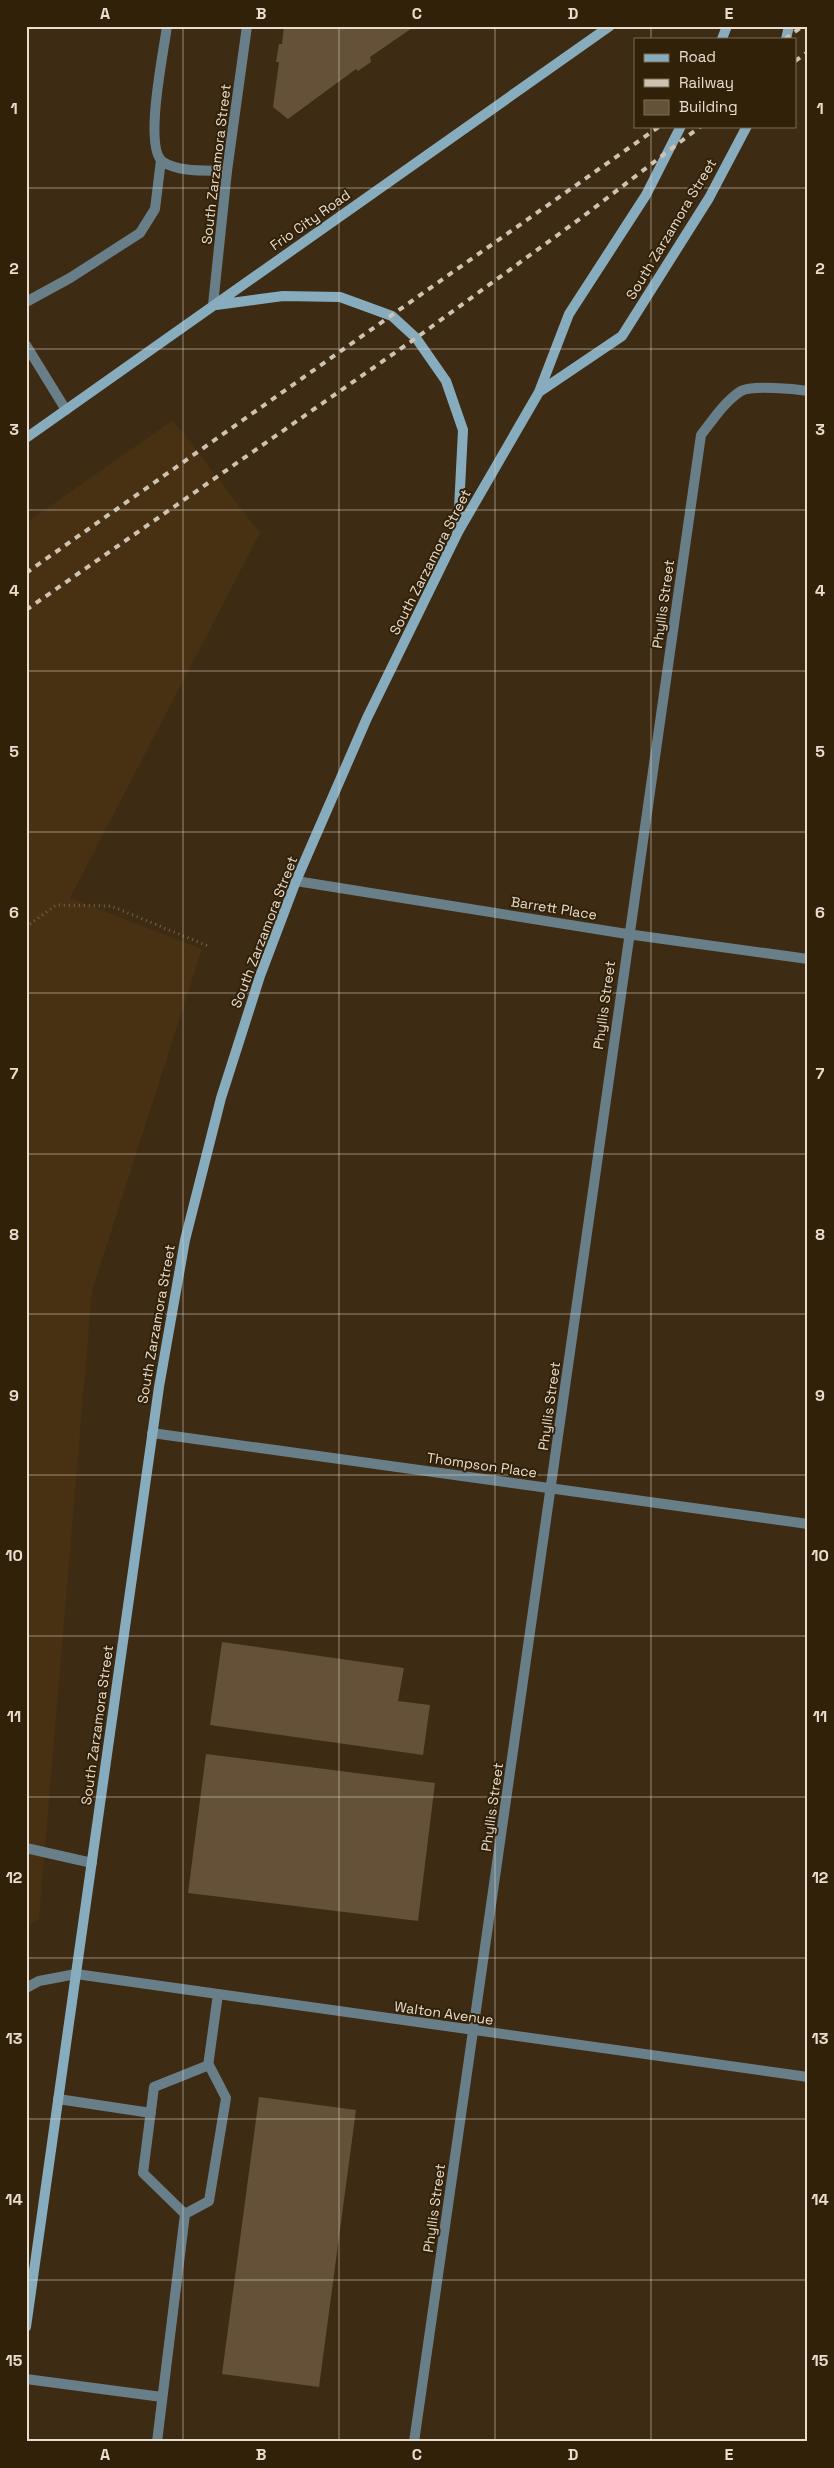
<svg xmlns="http://www.w3.org/2000/svg" width="834" height="2468" font-family="'Space Grotesk',sans-serif">
	<style>
		.built { fill: #473112 }
		.building { fill: #645138 }
		.lines { fill: none; stroke-linecap: round; stroke-linejoin: round }
		.path { stroke: #756550; stroke-width: 3; stroke-dasharray: 1 4; stroke-linecap: butt }
		.lane { stroke: #687f8a; stroke-width: 10 }
		.street { stroke: #687f8a; stroke-width: 10 }
		.secondary { stroke: #87acbe; stroke-width: 10 }
		.rail { stroke: #cec2b2; stroke-width: 4; stroke-dasharray: 6 6; stroke-linecap: butt }
		.grid { fill: none; stroke: #e8ddcf; stroke-width: 1; stroke-opacity: 0.55 }
		.labels { text-anchor: middle; stroke-width: 4; stroke-linejoin: round; paint-order: stroke }
		.street-label { font-size: 14px; fill: #e8ddcf; stroke: #322109 }
		.neatline { fill: none; stroke: #e8ddcf; stroke-width: 2 }
		.grid-label { font-size: 16px; text-anchor: middle; font-weight: bold; fill: #e8ddcf }
	</style>
	<rect width="100%" height="100%" fill="#3d2b13"/>
	<path class="built" d="M173,420L260,533L70,898L202,949L92,1291L39,1919L26,1928V523Z"/>
	<path class="building" d="M284,26H415L370,57L371,62L358,71L356,69L288,119L273,107L279,62H276L279,44H282Z
		M222,1642L404,1668L398,1701L430,1705L423,1755L210,1725Z
		M206,1754L435,1783L418,1921L188,1893Z
		M259,2097L356,2110L319,2387L222,2374Z"/>
	<g class="lines">
		<path class="path" d="M26,927L56,905L111,906L208,946"/>
		<path class="lane" d="M167,26C164,51 143,148 163,162C181,173 207,170 227,171
			M26,302L70,278L140,233L155,209L161,160
			M26,345L66,410
			M26,1848L92,1863
			M209,2065L226,2098L209,2201L185,2214L143,2173L154,2087Z
			M208,2066L218,1994
			M58,2099L151,2113
			M26,2379L162,2397
			M157,2442L185,2214"/>
		<path class="street" d="M213,305L227,171L247,26
			M296,881L627,934L808,959
			M152,1433L808,1524
			M26,1988L39,1981L76,1974L808,2077
			M414,2442C511,1773 602,1103 701,435C713,420 724,402 741,391C752,385 795,389 808,391"/>
		<path class="secondary" d="M722,39L727,26
			M786,39L789,26
			M216,305L283,296L340,297L392,316L416,338L446,381L463,430L458,528
			M539,392L622,336L709,198L747,126
			M26,438L610,26
			M26,2327L159,1387L185,1240L221,1098L260,976L296,881L367,718L458,532L539,392L569,314L646,195L681,126"/>
		<path class="rail" d="M785,39L803,26
			M795,61L808,52
			M26,573L660,126
			M26,610L416,338L581,218L701,126"/>
	</g>
	<path class="grid" d="M183,26V2442M339,26V2442M495,26V2442M651,26V39M651,126V2442M26,188H808M26,349H808M26,510H808M26,671H808M26,832H808M26,993H808M26,1154H808M26,1314H808M26,1475H808M26,1636H808M26,1797H808M26,1958H808M26,2119H808M26,2280H808"/>
	<g class="labels">
		<g class="street-label">
			<text transform="translate(216 164) rotate(-83)" y="5">South Zarzamora Street</text>
			<text transform="translate(310 220) rotate(-35)" y="5">Frio City Road</text>
			<text transform="translate(671 229) rotate(-59)" y="5">South Zarzamora Street</text>
			<text transform="translate(430 562) rotate(-63)" y="5">South Zarzamora Street</text>
			<text transform="translate(663 604) rotate(-82)" y="5">Phyllis Street</text>
			<text transform="translate(554 908) rotate(9)" y="5">Barrett Place</text>
			<text transform="translate(264 932) rotate(-69)" y="5">South Zarzamora Street</text>
			<text transform="translate(604 1005) rotate(-82)" y="5">Phyllis Street</text>
			<text transform="translate(156 1324) rotate(-80)" y="5">South Zarzamora Street</text>
			<text transform="translate(549 1406) rotate(-82)" y="5">Phyllis Street</text>
			<text transform="translate(482 1465) rotate(8)" y="5">Thompson Place</text>
			<text transform="translate(97 1725) rotate(-82)" y="5">South Zarzamora Street</text>
			<text transform="translate(492 1807) rotate(-82)" y="5">Phyllis Street</text>
			<text transform="translate(444 2013) rotate(8)" y="5">Walton Avenue</text>
			<text transform="translate(434 2208) rotate(-82)" y="5">Phyllis Street</text>
		</g>
	</g>
	<rect width="834" height="2468" fill="none" stroke="#322109" stroke-width="55"/>
	<rect x="634" y="38" width="162" height="90" fill="#322109" stroke="#7b6c58"/>
	<rect x="644" y="54" width="25" height="8" fill="#87acbe" stroke="#7b6c58"/>
	<text x="679" y="62" font-size="15" fill="#e8ddcf">Road</text>
	<rect x="644" y="79" width="25" height="8" fill="#cec2b2" stroke="#7b6c58"/>
	<text x="679" y="88" font-size="15" fill="#e8ddcf">Railway</text>
	<rect x="644" y="100" width="25" height="15" fill="#645138" stroke="#7b6c58"/>
	<text x="679" y="112" font-size="15" fill="#e8ddcf">Building</text>
	<rect x="28" y="28" width="778" height="2412" class="neatline"/>
	<g class="grid-label">
		<text x="105" y="19">A</text>
		<text x="261" y="19">B</text>
		<text x="417" y="19">C</text>
		<text x="573" y="19">D</text>
		<text x="729" y="19">E</text>
		<text x="14" y="114">1</text>
		<text x="820" y="114">1</text>
		<text x="14" y="274">2</text>
		<text x="820" y="274">2</text>
		<text x="14" y="435">3</text>
		<text x="820" y="435">3</text>
		<text x="14" y="596">4</text>
		<text x="820" y="596">4</text>
		<text x="14" y="757">5</text>
		<text x="820" y="757">5</text>
		<text x="14" y="918">6</text>
		<text x="820" y="918">6</text>
		<text x="14" y="1079">7</text>
		<text x="820" y="1079">7</text>
		<text x="14" y="1240">8</text>
		<text x="820" y="1240">8</text>
		<text x="14" y="1401">9</text>
		<text x="820" y="1401">9</text>
		<text x="14" y="1561">10</text>
		<text x="820" y="1561">10</text>
		<text x="14" y="1722">11</text>
		<text x="820" y="1722">11</text>
		<text x="14" y="1883">12</text>
		<text x="820" y="1883">12</text>
		<text x="14" y="2044">13</text>
		<text x="820" y="2044">13</text>
		<text x="14" y="2205">14</text>
		<text x="820" y="2205">14</text>
		<text x="14" y="2366">15</text>
		<text x="820" y="2366">15</text>
		<text x="105" y="2460">A</text>
		<text x="261" y="2460">B</text>
		<text x="417" y="2460">C</text>
		<text x="573" y="2460">D</text>
		<text x="729" y="2460">E</text>
	</g>
</svg>
